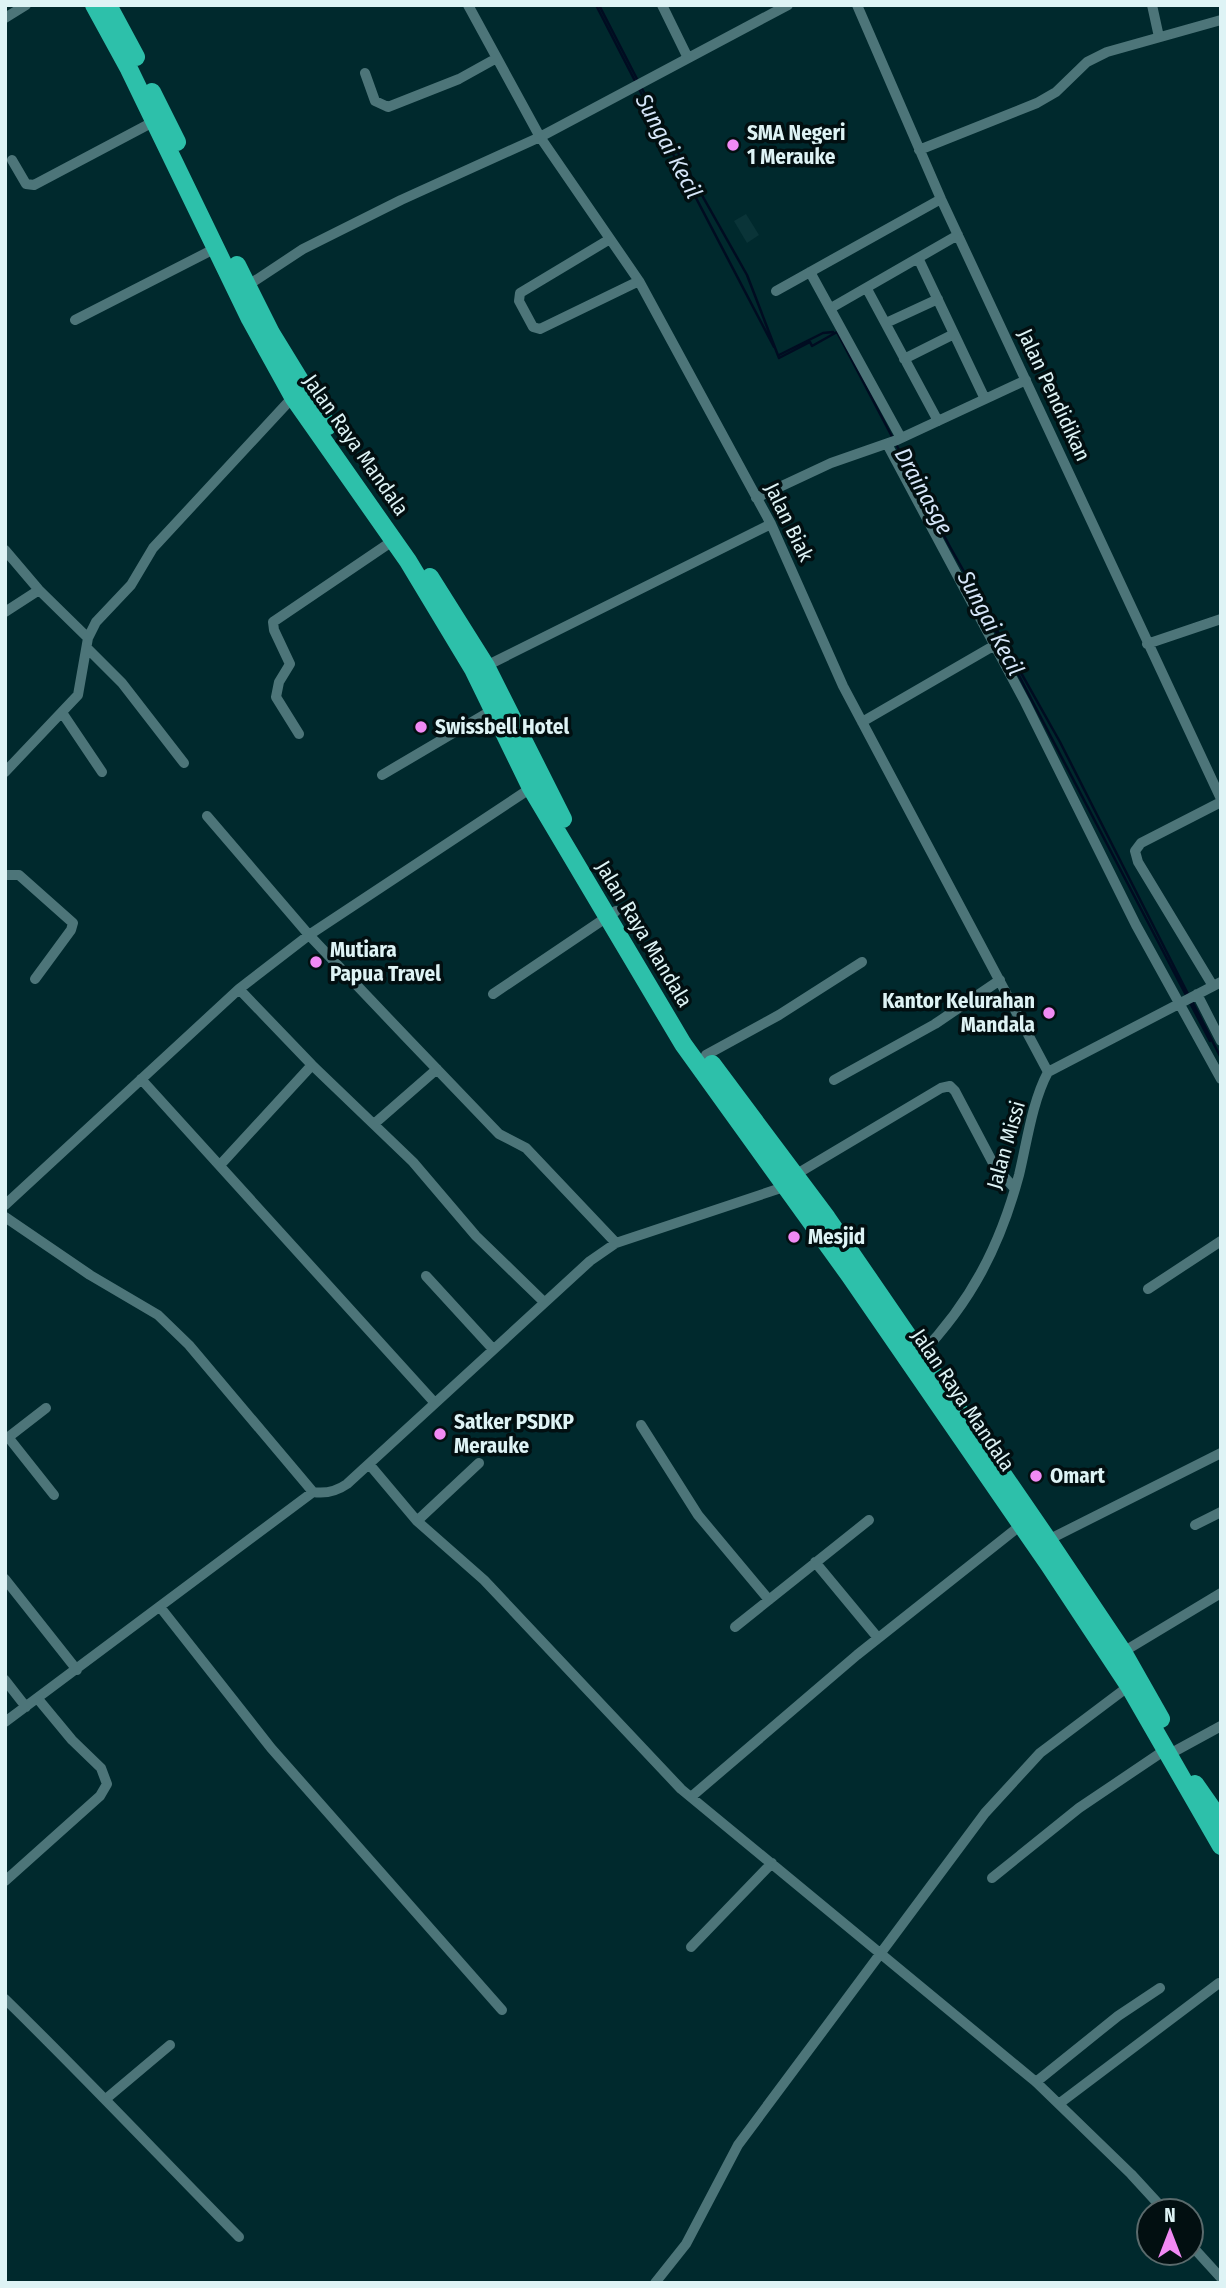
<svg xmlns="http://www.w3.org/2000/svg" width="1226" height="2288" font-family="'Fira Sans Condensed',sans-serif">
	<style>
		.built { fill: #0a3438 }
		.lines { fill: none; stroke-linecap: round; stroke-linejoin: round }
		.stream { stroke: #000c21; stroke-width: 2.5 }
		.street { stroke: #4d7579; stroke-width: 10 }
		.highway { stroke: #2dc0aa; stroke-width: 18 }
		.poi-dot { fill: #f18af4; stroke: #020f11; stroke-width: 2.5 }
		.labels { text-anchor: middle; stroke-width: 7; stroke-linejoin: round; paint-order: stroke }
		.poi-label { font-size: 21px; font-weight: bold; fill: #def3f5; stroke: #020f11; text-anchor: start }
		.street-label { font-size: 21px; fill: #def3f5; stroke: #020f11 }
		.water-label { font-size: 23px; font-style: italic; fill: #d6e6f9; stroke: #020f11 }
	</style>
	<rect width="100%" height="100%" fill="#00292d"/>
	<path class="built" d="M746,214L759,235L747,243L734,221Z"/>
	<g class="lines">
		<path class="stream" d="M596,5L636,83
			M599,5L638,81
			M641,87L747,275L779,358L810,342L812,346L837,332L949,545L1060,742L1189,996
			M639,89L774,347
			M779,355L823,333L833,332
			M981,603L1210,1041
			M1192,1001L1221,1058"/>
		<path class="street" d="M468,5L540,137L639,281L771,524L843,686L1048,1072
			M662,5L688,58
			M857,5L941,199L1221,799
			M1152,5L1159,37
			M5,18L26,5
			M365,73L375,101L388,107L459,79L495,59
			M919,150L1037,103L1056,92L1087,62L1107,52L1221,20
			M12,160L26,184L34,185L153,122
			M610,239L520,293L519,301L533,327L540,329L639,281
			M919,260L985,399
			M810,272L901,438
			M247,286L303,249L401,200L540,137L788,5
			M867,289L938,421
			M776,291L941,199
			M831,308L958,235
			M75,320L216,248
			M886,323L938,299
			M904,359L954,334
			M887,444L1025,702L1136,925L1221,1079
			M756,498L831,463L897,440L1026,380
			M5,550L39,590L88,638
			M5,612L39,590
			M1147,644L1221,619
			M87,648L122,683L184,763
			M486,666L771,524
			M63,714L102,772
			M862,722L995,645
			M299,734L276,697L279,682L290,664L274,630L273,622L394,540
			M5,772L78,695L88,638L96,622L131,585L153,548L293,397
			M382,775L494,709
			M207,816L309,935L405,1036L499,1134L526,1148L616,1243
			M5,875H19L73,923L71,930L35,979
			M1213,986L1138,862L1135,851L1141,843L1221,802
			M239,989L312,1065L413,1162L476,1236L543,1301
			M493,994L616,911
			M1197,994L1221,1041
			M706,1055L779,1015L862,962
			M141,1079L434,1402
			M834,1080L935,1024L1000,980
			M374,1124L437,1069
			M221,1164L312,1065
			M795,1175L941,1088L950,1086L955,1091L994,1165L1015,1189
			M5,1205L239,989L309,935L531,788
			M5,1217L90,1275L158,1315L189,1345L313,1492C326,1494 337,1491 347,1484L590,1261L616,1243L787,1186
			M426,1276L492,1348
			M1148,1289L1221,1241
			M920,1355C971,1302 1000,1246 1019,1175C1027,1142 1032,1102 1048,1072L1221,982
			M641,1425L698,1515L769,1600
			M8,1437L54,1495
			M6,1439L46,1408
			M369,1464L417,1521L484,1580L681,1789L1036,2082L1131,2174L1165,2211
			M417,1521L479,1463
			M1195,1525L1221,1512
			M1048,1540L1221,1453
			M815,1562L878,1638
			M5,1579L77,1670
			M160,1607L271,1748L502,2010
			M735,1627L869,1520
			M1123,1652L1221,1593
			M5,1680L26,1707
			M5,1722L313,1492
			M1177,1750L1221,1726
			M691,1797L857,1655L1021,1525
			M992,1878L1079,1808L1165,1750
			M5,1881L100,1796L107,1784L101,1768L72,1740L38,1699
			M691,1947L772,1863
			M5,1999C85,2077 161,2158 239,2237
			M1036,2082L1118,2016L1160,1988
			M107,2098L170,2045
			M1060,2103L1219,1983
			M1191,2245L1221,2278
			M655,2283L686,2244L738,2145L985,1813L1040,1753L1129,1686"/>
		<path class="highway" d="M94,5L129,69L250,319L293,397L408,561L473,669L531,788L683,1044L850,1276L1049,1565L1129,1686L1221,1846
			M108,5L136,57
			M152,92L177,142
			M237,265L271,333L328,426
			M430,577L486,666L563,819
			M712,1064L827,1218L1048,1540L1123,1652L1161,1719
			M1195,1784L1221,1821"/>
	</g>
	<g class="poi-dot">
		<circle cx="733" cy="145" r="7"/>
		<circle cx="421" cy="727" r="7"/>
		<circle cx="316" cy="962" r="7"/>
		<circle cx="1049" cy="1013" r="7"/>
		<circle cx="794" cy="1237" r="7"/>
		<circle cx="440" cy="1434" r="7"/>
		<circle cx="1036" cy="1476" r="7"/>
	</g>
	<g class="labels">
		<g class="poi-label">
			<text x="747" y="140">SMA Negeri<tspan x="747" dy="24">1 Merauke</tspan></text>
			<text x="435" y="734">Swissbell Hotel</text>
			<text x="330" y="957">Mutiara<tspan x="330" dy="24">Papua Travel</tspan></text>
			<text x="1035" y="1008" text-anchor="end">Kantor Kelurahan<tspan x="1035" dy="24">Mandala</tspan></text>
			<text x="808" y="1244">Mesjid</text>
			<text x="454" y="1429">Satker PSDKP<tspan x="454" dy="24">Merauke</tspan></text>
			<text x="1050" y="1483">Omart</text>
		</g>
		<g class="street-label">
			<text transform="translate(1054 395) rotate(65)" y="7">Jalan Pendidikan</text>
			<text transform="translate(356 445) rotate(55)" y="7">Jalan Raya Mandala</text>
			<text transform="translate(789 522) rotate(64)" y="7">Jalan Biak</text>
			<text transform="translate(644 934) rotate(59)" y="7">Jalan Raya Mandala</text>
			<text transform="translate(1006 1145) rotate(-74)" y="7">Jalan Missi</text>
			<text transform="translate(963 1400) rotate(56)" y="7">Jalan Raya Mandala</text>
		</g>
		<g class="water-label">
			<text transform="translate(669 146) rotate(62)" y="8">Sungai Kecil</text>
			<text transform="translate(924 491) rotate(61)" y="8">Drainasge</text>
			<text transform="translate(991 623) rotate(62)" y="8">Sungai Kecil</text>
		</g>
	</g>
	<rect width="1226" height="2288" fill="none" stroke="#def3f5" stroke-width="14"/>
	<g transform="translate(1170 2232)"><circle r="33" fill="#020f11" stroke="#5a6a6c" stroke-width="2"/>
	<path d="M0-5L12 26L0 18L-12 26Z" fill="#f18af4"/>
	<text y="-10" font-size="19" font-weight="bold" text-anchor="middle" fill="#def3f5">N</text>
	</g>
</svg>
